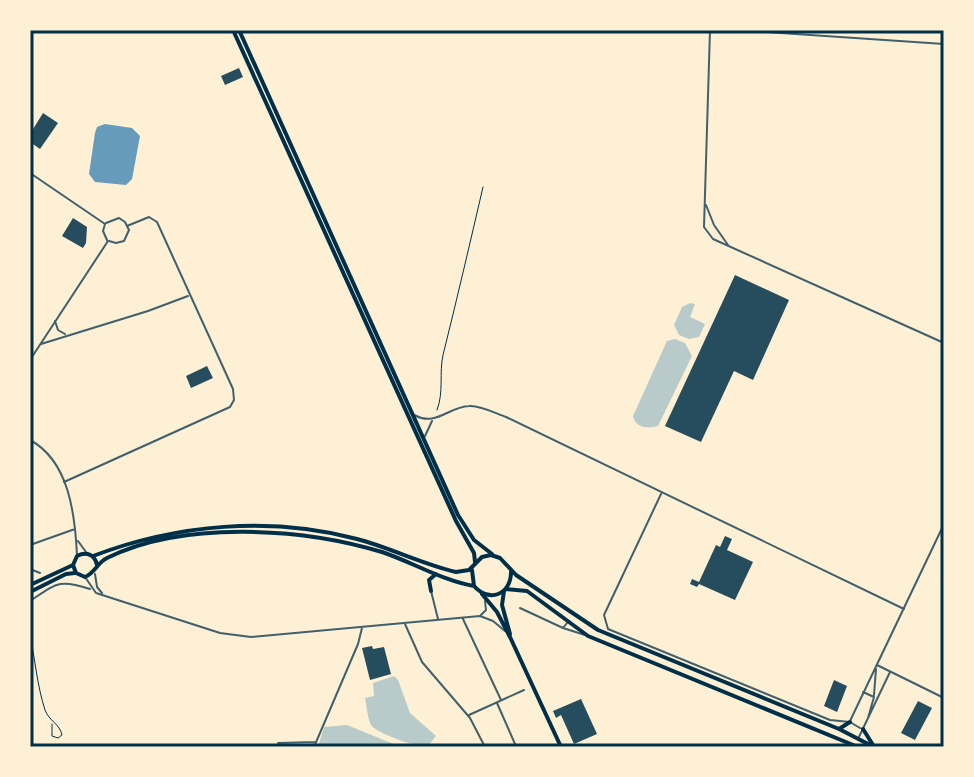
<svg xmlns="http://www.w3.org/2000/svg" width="974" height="777" font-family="'Asap Condensed',sans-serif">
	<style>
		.green { fill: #b9caca }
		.water { fill: #669bbc }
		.building { fill: #264d5e }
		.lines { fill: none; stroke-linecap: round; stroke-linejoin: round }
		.path { stroke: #003049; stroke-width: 1 }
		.minor { stroke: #3f606c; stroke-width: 2 }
		.primary { stroke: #003049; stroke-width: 4 }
		.trunk { stroke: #003049; stroke-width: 4 }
		.neatline { fill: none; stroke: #003049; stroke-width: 3 }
	</style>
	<rect width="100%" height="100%" fill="#fdf0d5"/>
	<path class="green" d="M690,303L695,304L690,317L705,324L699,337L689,339L679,335L674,325L682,307Z
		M675,339L685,343L692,356L658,426C648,429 635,428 633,416L667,341Z
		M394,676L398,680L410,713L436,736L427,747C416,747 376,733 371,725C367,717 367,706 365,698L374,696L373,683Z
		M347,725L401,747H318L324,727Z"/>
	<path class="water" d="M105,124L132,128L140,136L132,179L126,185L95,182L89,174L95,133L97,127Z"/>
	<path class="building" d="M239,68L243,77L225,85L221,76Z
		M43,113L58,123L40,149L30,142V134Z
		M73,218L87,227L86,243L83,248L62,236Z
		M735,275L789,300L753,380L734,371L701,442L665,426Z
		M207,366L213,378L191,388L186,376Z
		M725,536L732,539L727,550L753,562L735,600L699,584L697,587L690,584L692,579L699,582L716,545L720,547Z
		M372,646L373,649L384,647L391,674L370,680L362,648Z
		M834,680L847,686L837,712L824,706Z
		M581,699L597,734L574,744L561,715L556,718L553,711Z
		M918,701L932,708L915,740L901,733Z"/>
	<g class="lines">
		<path class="path" d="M437,410C444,392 439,373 443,355C457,299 470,243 483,187
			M30,634C35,659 37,685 45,710C49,721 60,724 62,735L58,738L52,736V724"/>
		<path class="minor" d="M710,30L704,227L713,239L944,343
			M738,30L944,44
			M30,173L105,224
			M706,205L714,225L728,245
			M106,223L119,218L125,222L129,230L124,241L116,243L109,241
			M105,224L103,231L107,240
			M55,321L58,330L65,334
			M41,344L148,311L188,296
			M30,360L108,241
			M414,415C436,427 448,407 469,406C480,405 495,413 506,417L904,609
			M425,436L432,421
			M30,440C69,461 75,514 77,555
			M64,482L230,407L234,400L233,389L157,222L149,217L127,226
			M661,494L604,615L608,629L830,720L850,722L860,728
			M78,541L86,552
			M30,545L75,529
			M30,569L40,573
			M95,574L97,587L102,593
			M85,577L96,593L220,633L251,637L480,616L493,621L505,631
			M431,591L438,619
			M30,601C57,583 59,579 90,589
			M520,608L563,628
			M481,615L486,610L485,601
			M463,619L501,700
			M567,623L563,628L585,635
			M405,624L422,662L470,718L485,747
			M877,665L944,698
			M863,692L874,697L868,718
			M874,695L876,669
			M497,703L515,744
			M469,715L524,690
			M850,721L944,524
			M858,739L890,672
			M278,743L316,742
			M314,747L358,644L362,628"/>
		<path class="primary" d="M233,30L456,521L474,553L475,562
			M239,30L458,515L474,540L492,554
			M504,591L502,605L510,634
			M482,594L497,612L510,637L561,747"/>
		<path class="trunk" d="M93,556C177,524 270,516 357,539C391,548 422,564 456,572L469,570L482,557L491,555L500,558L516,575L598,630L839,729L874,747
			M97,565C95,555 87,551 77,556L73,565L76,573L85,577C95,573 97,563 107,558C184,520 303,528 382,552C412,562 443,581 474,586C489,603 511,595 511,572
			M472,570L474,586
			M30,585L73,565
			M506,589L527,591L588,636L858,747
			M431,591L429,580L436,574
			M30,592L66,574L75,573
			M839,729L850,722
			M863,729L873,745"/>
	</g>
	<rect width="974" height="777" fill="none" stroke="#fdf0d5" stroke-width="64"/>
	<rect x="32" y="32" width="910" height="713" class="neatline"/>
</svg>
